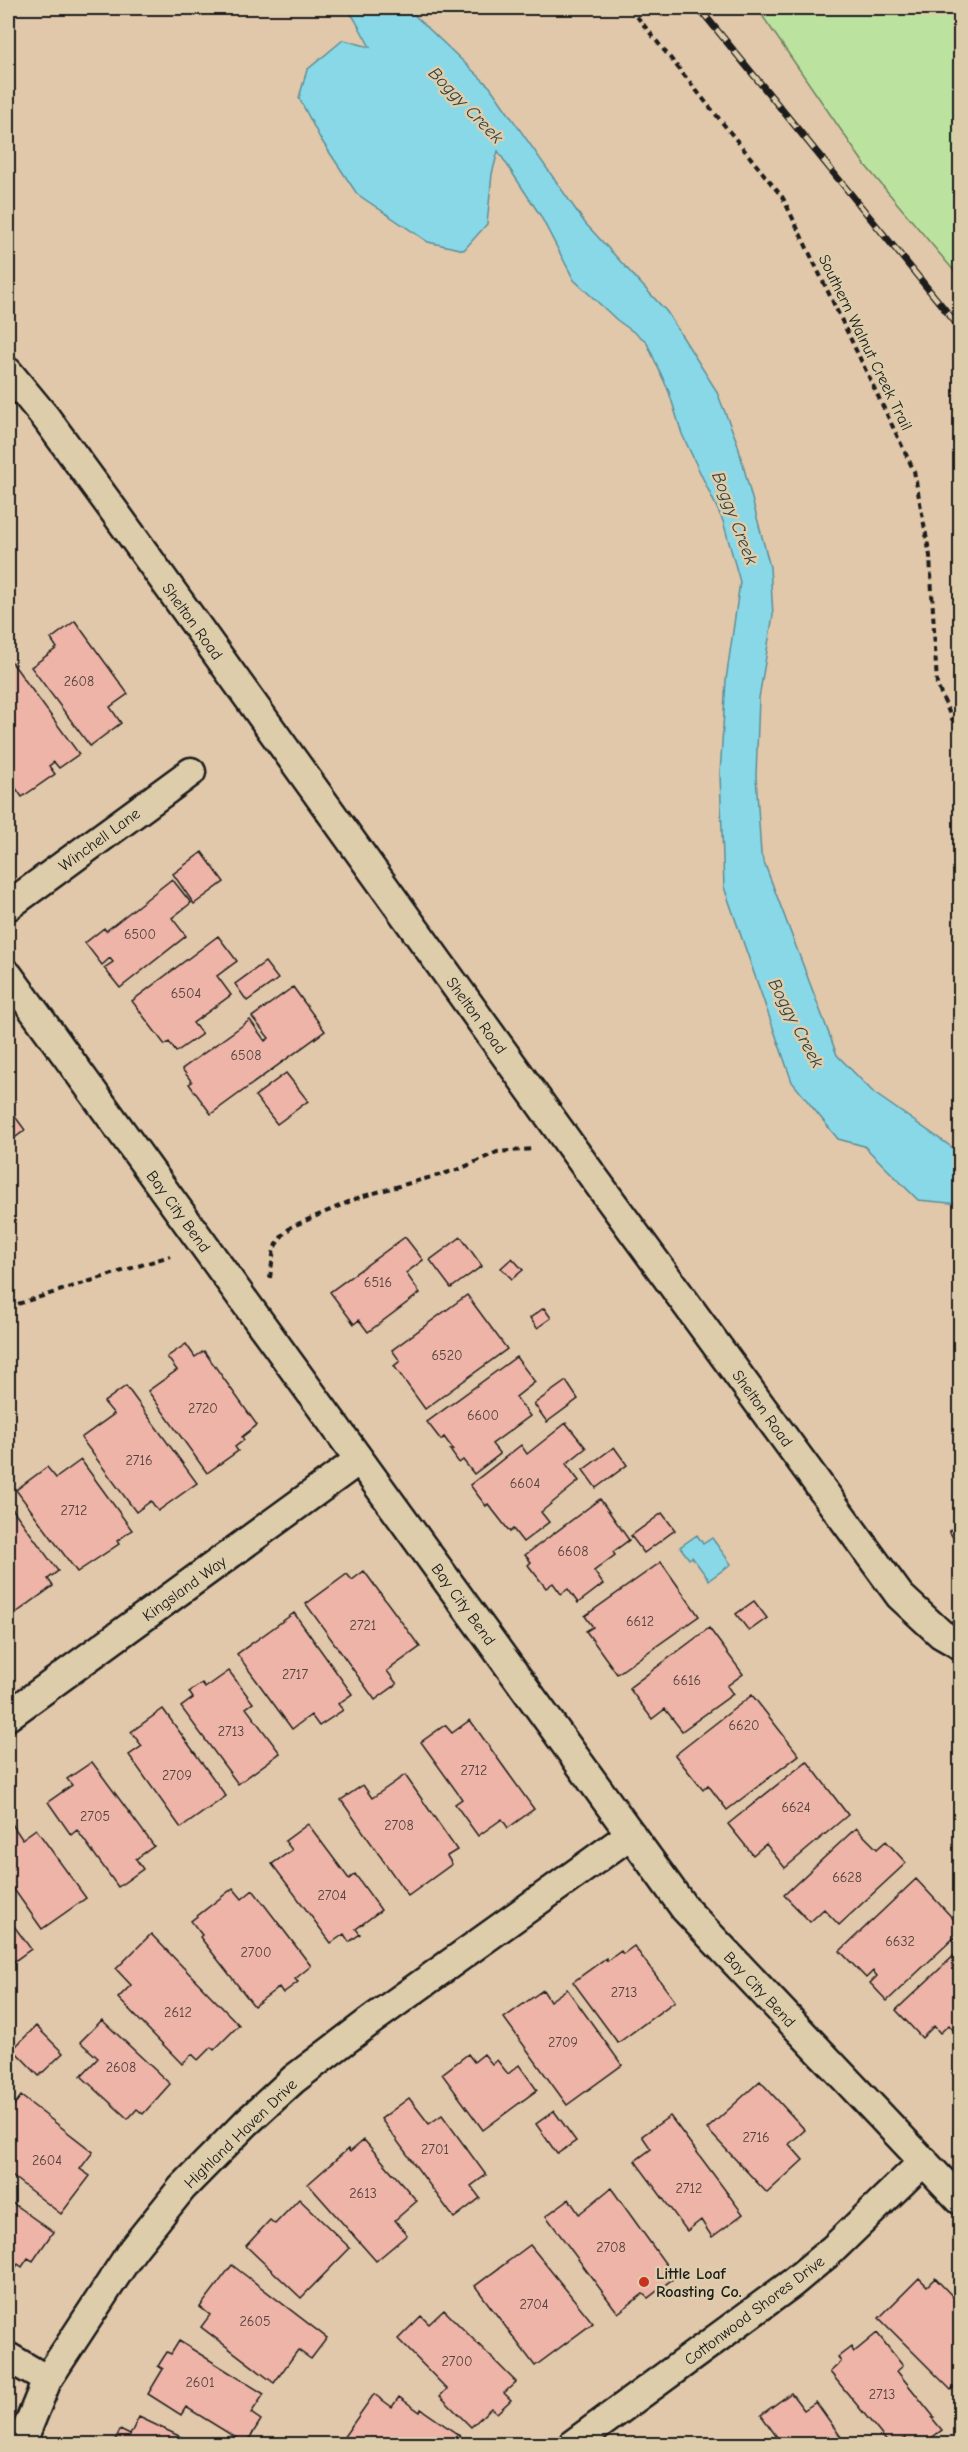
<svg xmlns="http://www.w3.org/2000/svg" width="968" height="2452" font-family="'Comic Neue',sans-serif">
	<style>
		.green { fill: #bbe39f; stroke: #6c805e; stroke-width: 1.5 }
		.water { fill: #89d8e8; stroke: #5d8d96; stroke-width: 1.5 }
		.building { fill: #eeb4a7; stroke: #1c1c1c; stroke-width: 1.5 }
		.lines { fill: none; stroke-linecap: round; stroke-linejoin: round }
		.street-casing { stroke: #1c1c1c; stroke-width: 33 }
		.path { stroke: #1c1c1c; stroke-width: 4; stroke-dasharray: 6 4.5; stroke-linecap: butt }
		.street { stroke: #decdab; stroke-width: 28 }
		.rail-casing { stroke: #1c1c1c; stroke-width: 7 }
		.rail { stroke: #decdab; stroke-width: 4.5; stroke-dasharray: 14; stroke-linecap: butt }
		.poi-dot { fill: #c8321e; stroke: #decdab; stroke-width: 2 }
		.labels { text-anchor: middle; stroke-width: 5; stroke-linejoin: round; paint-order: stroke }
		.number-label { font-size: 14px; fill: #50423f }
		.street-label { font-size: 16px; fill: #1c1c1c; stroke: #decdab }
		.poi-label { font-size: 16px; font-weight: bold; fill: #1c1c1c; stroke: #decdab; text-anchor: start }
		.water-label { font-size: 18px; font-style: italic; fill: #324245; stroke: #decdab }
	</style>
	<rect width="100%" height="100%" fill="#e1c8aa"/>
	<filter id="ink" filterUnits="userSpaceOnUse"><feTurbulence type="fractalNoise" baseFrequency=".0167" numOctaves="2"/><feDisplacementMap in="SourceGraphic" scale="12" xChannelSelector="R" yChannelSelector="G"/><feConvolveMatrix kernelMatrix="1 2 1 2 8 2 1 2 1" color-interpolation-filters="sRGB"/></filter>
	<g filter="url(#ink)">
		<path class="green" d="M757,8H960V278L865,165Z"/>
		<path class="water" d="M346,8H407L490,87L585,223L667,312L716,390L737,442L770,567L773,615L759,698L756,776L761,854L837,1055L874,1093L960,1153V1204L918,1200L864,1146L838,1139L792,1082L724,887L720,774L726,680L740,582L723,521L682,434L669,392L646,341L617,320L574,280L540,215L498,151L492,174L487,224L464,250L428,242L357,194L320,138L299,98L307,70L343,40L370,47L354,18Z
			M697,1535L703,1544L712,1538L731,1564L709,1580L692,1557L689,1559L680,1547Z"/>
		<path class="building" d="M75,621L128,694L110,707L121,723L90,746L31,667L57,648L51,639Z
			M8,657L79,754L59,768L54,762L49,766L55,774L22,797L8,777Z
			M202,852L224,882L194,904L173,874Z
			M172,879L191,903L172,918L186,936L120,988L104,968L113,962L110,958L102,965L85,943L104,928L106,931Z
			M218,936L237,961L217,976L231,995L193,1023L202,1034L176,1052L169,1042L165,1045L132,1001Z
			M265,962L278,979L247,1001L235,984Z
			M293,987L325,1031L211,1114L189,1084L192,1082L182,1069L250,1020L265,1041L269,1038L252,1017Z
			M286,1073L308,1101L277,1124L255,1096Z
			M8,1107L25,1130L8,1143Z
			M405,1237L423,1260L406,1273L420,1293L368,1332L359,1320L354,1324L330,1292Z
			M461,1237L482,1266L451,1288L430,1260Z
			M512,1258L523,1270L512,1279L501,1268Z
			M467,1295L507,1349L425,1409L394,1366L400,1361L392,1350Z
			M544,1308L551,1318L537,1328L530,1318Z
			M186,1344L195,1357L204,1351L257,1425L242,1437L244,1440L235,1447L238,1451L207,1473L148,1391L177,1370L167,1357Z
			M516,1357L535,1382L516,1397L530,1416L492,1444L500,1454L474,1474L463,1460L459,1463L450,1450L453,1449L444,1437L441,1440L427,1422Z
			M566,1381L578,1399L547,1422L534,1404Z
			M126,1386L197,1483L158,1511L151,1501L136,1512L81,1438L114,1414L104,1402Z
			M566,1423L586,1448L566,1464L579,1481L541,1512L549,1522L523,1542L513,1529L510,1532L488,1504L486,1506L470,1485L521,1445L527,1454Z
			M614,1447L627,1465L596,1488L583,1470Z
			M81,1460L132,1530L117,1541L119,1544L77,1572L16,1490L47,1467L56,1478Z
			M600,1499L629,1540L613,1552L615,1555L594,1571L603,1584L578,1603L568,1589L561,1594L553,1583L546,1588L528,1565L531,1562L525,1555Z
			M8,1503L58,1571L48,1579L53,1586L9,1618Z
			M662,1513L675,1530L644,1553L631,1536Z
			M960,1523V1549L949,1531Z
			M661,1562L699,1616L617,1674L586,1631L593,1627L585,1616Z
			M364,1571L420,1647L387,1671L397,1684L375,1700L306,1604L347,1574L352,1580Z
			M754,1601L767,1618L749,1631L736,1614Z
			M294,1613L352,1694L338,1704L343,1710L319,1726L311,1715L292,1729L237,1654Z
			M709,1628L743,1674L727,1686L733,1694L682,1731L665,1709L652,1719L629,1688Z
			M229,1671L253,1703L246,1708L280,1753L238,1784L181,1707L193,1698L189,1692L202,1683L205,1688Z
			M752,1695L799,1755L727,1810L708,1785L703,1790L675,1755Z
			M163,1709L226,1796L181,1828L129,1755L142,1746L131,1732Z
			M470,1720L534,1809L508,1828L502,1819L478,1836L455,1804L462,1799L421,1742L445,1725L452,1733Z
			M807,1761L848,1815L785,1868L766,1844L753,1855L728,1824Z
			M92,1762L154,1846L136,1859L143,1869L118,1887L77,1830L71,1835L48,1802L72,1785L67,1779Z
			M405,1775L457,1850L447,1856L452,1864L408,1896L341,1800L363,1785L372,1798Z
			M10,1821L22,1839L36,1829L86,1898L42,1929L8,1881V1823Z
			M308,1824L349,1879L355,1874L381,1910L356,1929L360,1934L349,1942L344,1934L331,1943L272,1864L292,1850L285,1841Z
			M856,1828L877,1849L886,1841L906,1863L839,1925L824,1909L810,1922L784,1895Z
			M916,1879L960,1926V1932L887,2001L870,1983L877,1976L873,1971L866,1978L840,1951Z
			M233,1888L242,1899L253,1890L311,1966L295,1979L298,1982L283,1993L279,1987L254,2006L200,1937L202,1935L191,1921Z
			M8,1918L31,1949L9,1965L8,1963Z
			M151,1934L239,2025L214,2050L211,2047L198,2060L192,2054L182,2064L118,1998L131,1985L116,1969Z
			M634,1946L675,2001L618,2043L573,1982L606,1958L607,1961L621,1951L623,1954Z
			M960,1950V2038L949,2025L940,2033L934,2026L922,2038L896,2010Z
			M567,1989L622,2065L567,2105L504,2018L543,1990L550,2001Z
			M102,2020L170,2084L143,2114L137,2109L128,2119L81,2076L98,2058L80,2042Z
			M36,2026L63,2053L39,2076L13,2049Z
			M468,2054L474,2062L484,2054L492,2064L497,2060L508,2074L519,2065L537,2090L483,2130L442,2074Z
			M960,2064V2082L952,2073Z
			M760,2081L805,2130L789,2144L803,2160L767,2193L707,2129Z
			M21,2096L93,2152L80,2169L90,2176L61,2214L8,2173V2113Z
			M409,2098L429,2124L442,2115L486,2175L471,2186L480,2198L454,2218L381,2119Z
			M554,2111L576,2141L557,2154L536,2124Z
			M670,2116L743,2214L712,2237L701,2220L687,2231L635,2161L651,2149L642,2136Z
			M364,2140L417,2201L395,2220L407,2235L376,2261L308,2184L348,2149L350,2152Z
			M611,2188L675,2277L648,2298L643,2294L618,2313L546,2216L569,2199L579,2214Z
			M299,2199L350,2248L301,2298L246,2246L270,2220L275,2224Z
			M8,2200L53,2232L33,2261L28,2258L22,2267L18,2264L8,2279Z
			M530,2245L593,2323L535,2366L475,2286Z
			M232,2265L327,2338L311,2359L298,2350L274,2383L201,2327L210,2315L200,2307Z
			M919,2278L927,2286L935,2278L960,2304V2380L951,2390L879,2318Z
			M444,2310L516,2382L504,2393L511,2400L497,2413L491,2408L471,2427L440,2396L447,2389L398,2339L421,2316L429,2324Z
			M877,2333L903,2366L897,2371L934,2417L932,2418L942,2430L923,2444H910L905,2438L896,2444H889L830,2372L841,2362L838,2357L851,2347L854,2352Z
			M179,2341L264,2394L251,2413L261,2420L246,2444L186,2407L181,2415L148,2394L163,2369L158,2366L167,2352L171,2354Z
			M791,2393L804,2410L816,2402L846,2444H782L761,2415Z
			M374,2394L392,2407L399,2397L420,2412L421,2409L460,2436L454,2444H353L343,2438Z
			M139,2417L196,2444H113L120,2430L130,2435Z
			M732,2436L738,2444H705L715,2437L721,2444Z"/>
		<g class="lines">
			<defs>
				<path id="street" d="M8,372L46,418L117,515L570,1145L900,1596L941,1634L960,1645
					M8,906L191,772
					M8,975L685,1909L960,2200
					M8,1716L359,1460
					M8,2357L47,2380
					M21,2444L47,2380L133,2249L182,2188L247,2122L294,2079L373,2019L631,1834
					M573,2444L791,2284L833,2249L924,2161"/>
			</defs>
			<use href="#street" class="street-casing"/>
			<path class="path" d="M630,8L783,198L914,471L930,556L937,685L960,737
				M270,1278L274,1248L282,1236L291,1227L360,1197L460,1169L497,1152L534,1149
				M8,1307L170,1256"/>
			<use href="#street" class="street"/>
			<defs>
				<path id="rail" d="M699,8L960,328"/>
			</defs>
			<use href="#rail" class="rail-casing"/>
			<use href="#rail" class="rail"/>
		</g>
	</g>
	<circle class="poi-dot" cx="644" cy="2282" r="6"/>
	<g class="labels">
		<g class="number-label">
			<text x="79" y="686">2608</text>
			<text x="140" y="939">6500</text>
			<text x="186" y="998">6504</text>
			<text x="246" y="1060">6508</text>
			<text x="378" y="1287">6516</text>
			<text x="447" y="1360">6520</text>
			<text x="203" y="1413">2720</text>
			<text x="483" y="1420">6600</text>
			<text x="139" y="1465">2716</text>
			<text x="525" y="1488">6604</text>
			<text x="74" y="1515">2712</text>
			<text x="573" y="1556">6608</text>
			<text x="640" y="1626">6612</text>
			<text x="363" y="1630">2721</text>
			<text x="295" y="1679">2717</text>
			<text x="687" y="1685">6616</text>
			<text x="744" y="1730">6620</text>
			<text x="231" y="1736">2713</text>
			<text x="474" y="1775">2712</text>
			<text x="177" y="1780">2709</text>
			<text x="796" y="1812">6624</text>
			<text x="95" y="1821">2705</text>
			<text x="399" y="1830">2708</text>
			<text x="847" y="1882">6628</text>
			<text x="332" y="1900">2704</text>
			<text x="900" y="1946">6632</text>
			<text x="256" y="1957">2700</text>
			<text x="624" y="1997">2713</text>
			<text x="178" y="2017">2612</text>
			<text x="563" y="2047">2709</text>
			<text x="121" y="2072">2608</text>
			<text x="756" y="2142">2716</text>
			<text x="435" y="2154">2701</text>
			<text x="47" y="2165">2604</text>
			<text x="689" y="2193">2712</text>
			<text x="363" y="2198">2613</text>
			<text x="611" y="2252">2708</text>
			<text x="534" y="2309">2704</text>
			<text x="255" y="2326">2605</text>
			<text x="457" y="2366">2700</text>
			<text x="200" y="2387">2601</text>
			<text x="882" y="2399">2713</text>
		</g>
		<g class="street-label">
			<text transform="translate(866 342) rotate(64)" y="6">Southern Walnut Creek Trail</text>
			<text transform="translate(193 621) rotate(54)" y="6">Shelton Road</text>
			<text transform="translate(99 839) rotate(-36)" y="6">Winchell Lane</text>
			<text transform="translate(477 1015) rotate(54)" y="6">Shelton Road</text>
			<text transform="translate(179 1211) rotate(54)" y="6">Bay City Bend</text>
			<text transform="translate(763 1408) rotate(54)" y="6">Shelton Road</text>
			<text transform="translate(184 1588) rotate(-36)" y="6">Kingsland Way</text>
			<text transform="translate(464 1604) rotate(54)" y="6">Bay City Bend</text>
			<text transform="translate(760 1989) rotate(47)" y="6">Bay City Bend</text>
			<text transform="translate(240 2133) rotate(-44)" y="6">Highland Haven Drive</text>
			<text transform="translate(754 2310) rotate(-37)" y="6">Cottonwood Shores Drive</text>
		</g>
		<g class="poi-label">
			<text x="656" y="2279">Little Loaf<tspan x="656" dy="18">Roasting Co.</tspan></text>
		</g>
		<g class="water-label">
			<text transform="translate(466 105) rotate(46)" y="6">Boggy Creek</text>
			<text transform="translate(735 518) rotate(69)" y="6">Boggy Creek</text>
			<text transform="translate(796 1023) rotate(62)" y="6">Boggy Creek</text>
		</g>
	</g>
	<rect width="968" height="2452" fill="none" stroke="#decdab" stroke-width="30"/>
	<rect x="15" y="15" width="938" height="2422" fill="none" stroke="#1c1c1c" stroke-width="2" filter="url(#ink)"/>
</svg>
